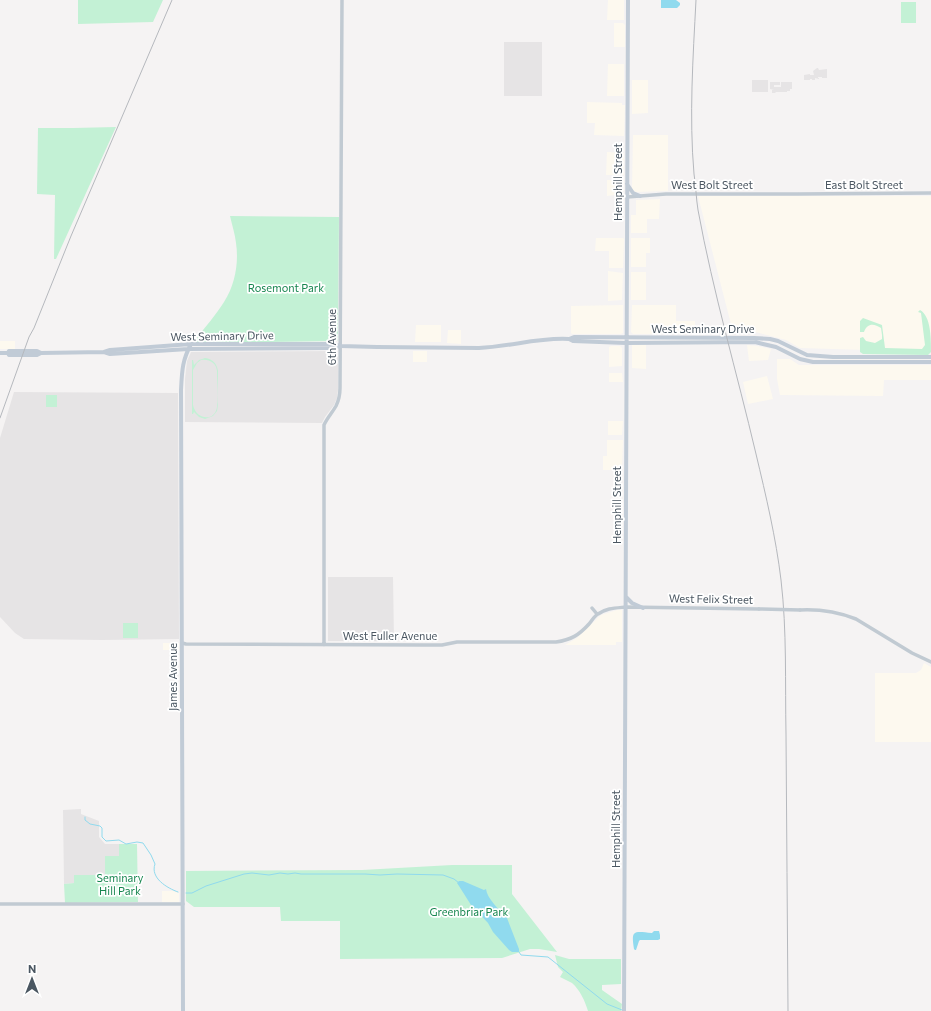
<svg xmlns="http://www.w3.org/2000/svg" width="931" height="1011" font-family="Commissioner,sans-serif">
	<style>
		.commercial { fill: #fdf9ef }
		.education { fill: #e6e4e5 }
		.green { fill: #c3f1d5; fill-rule: evenodd }
		.water { fill: #90daee }
		.lines { fill: none; stroke-linecap: round; stroke-linejoin: round }
		.stream { stroke: #90daee; stroke-width: 1 }
		.tertiary { stroke: #c1cad2; stroke-width: 3.5 }
		.secondary { stroke: #c1cbd6; stroke-width: 4 }
		.rail { stroke: #b5b8bd; stroke-width: 1 }
		.tertiary-bridge { stroke: #c1cad2; stroke-width: 3.5 }
		.labels { text-anchor: middle; stroke-width: 3.5; stroke-linejoin: round; paint-order: stroke }
		.street-label { font-size: 11px; fill: #4a5661; stroke: #fff }
		.park-label { font-size: 11px; fill: #17864f; stroke: #fff }
	</style>
	<rect width="100%" height="100%" fill="#f5f3f3"/>
	<path class="commercial" d="M608,0H624V20H607Z
		M614,23H623L625,25V47H614Z
		M608,64H624V96H607Z
		M632,80H648V113L632,114Z
		M587,102L622,103V105H625L624,136L594,135L595,123H587Z
		M633,135H668V191L636,192L632,189Z
		M607,152L624,153V175H606Z
		M607,180H624L623,194L607,196Z
		M698,196H931V352L800,348L786,340L748,330V328H732Z
		M660,199L659,219H647V233H631V215H636V200Z
		M596,238H623L624,239L623,268H609V251H595Z
		M631,238H650V253H646V267H631Z
		M608,271L623,273L622,300L608,301Z
		M631,272H646V300H631Z
		M623,305V333L621,334H572L571,333V306Z
		M632,305H676V321H695V334H633L631,332Z
		M416,325H441V342H415Z
		M448,330H461V344L447,343Z
		M0,341H15V349H0Z
		M632,345H646V369L632,368Z
		M747,345L758,346L771,349L768,360L749,361Z
		M611,346H620L622,348V366L609,367V347Z
		M413,351H427V362H413Z
		M777,359H790L799,365H931V380H884L883,396L780,395L777,379Z
		M609,373H622L623,382H609Z
		M767,376L773,399L748,404L743,382Z
		M608,421H623L622,435H608Z
		M607,440H623L622,470H603V456H607Z
		M617,610H622V642H616V645H565L577,638L601,615Z
		M163,643H179V650H163Z
		M924,663L931,667V742H875V673H916L921,670Z
		M162,891H173L179,893V902H162Z"/>
	<path class="education" d="M504,42H542V96H504Z
		M817,68H818L819,70L827,69V78H822V77H818V78H819V79L815,78V80H812V79H810V80H804V75L810,74V75H814L813,71Z
		M752,80H768V92H752Z
		M770,82H780V85H774V87H781V82H792V89H790V91H787V92H776L775,93H772V90H774L770,89Z
		M338,351V390L337,398L334,405L325,417L322,423L185,422V379L187,361L191,352Z
		M14,392L178,393L179,639L102,640L24,639L15,633L0,617V438Z
		M328,577H393L394,641H328Z
		M81,809V814L99,821V837L105,844H119V856L105,875H75L74,883L64,884L63,810Z"/>
	<path class="green" d="M78,0H163L153,22L78,24Z
		M901,2H916V23H901Z
		M116,127L56,259H54L55,195L37,194L38,128H73Z
		M230,216L339,217L338,340L337,341L197,343L196,341V339C205,327 216,315 224,302C235,285 239,263 236,243C235,234 232,225 230,216Z
		M920,310C931,316 931,338 931,352L928,355L863,354L860,352V338L863,337L866,341L875,343L882,339V335L881,328C874,323 867,323 864,332H860V321L863,318L882,325L885,348L922,349L925,345L921,313L918,312Z
		M205,358C213,359 217,364 218,371V405L217,411L213,416L205,419L199,417L194,412L193,414H192V360H193L194,365L199,360ZM201,360C210,359 216,363 217,371C217,383 219,396 217,407C215,422 196,420 193,405V370L197,363Z
		M46,395H57V407H46Z
		M123,623H138V638H123Z
		M119,844H137L138,902L65,903L64,884L74,883V875H105V856H119Z
		M452,865H512V894L557,952L539,949H530L502,958L340,959V921H281L280,907H194L186,901V871L362,870Z
		M555,955L569,959H621V984L602,985V990L622,1004L621,1011H588C585,1001 580,990 572,983C568,981 564,979 560,977L563,972L558,967Z"/>
	<path class="water" d="M661,0H676L680,3V5L677,8H661Z
		M459,881H463L484,890L486,889C487,898 497,907 503,914L505,913L519,949V952H512L509,950L493,932L488,923L471,905L459,886L457,883Z
		M654,931H659L660,935V939L658,940H640L639,941L636,950H635L634,949C631,930 633,931 652,933Z"/>
	<g class="lines">
		<path class="stream" d="M85,817V820L90,824L100,826L102,828V837L106,841L119,840L126,844L137,842L143,843L151,855L155,864C150,878 167,888 178,892
			M186,893H192L206,886L244,874L252,873L269,875L280,873L288,874L295,873L301,874H365L380,875L397,874L443,875L454,879L459,883
			M519,952L521,955L548,957L607,1004L622,1010"/>
		<path class="tertiary" d="M627,197L666,194H797L931,193
			M592,608L597,614
			M800,610C820,609 838,612 856,619L912,653L931,662
			M182,643L186,644L424,645H442L457,642H556C571,640 579,635 589,624C592,621 594,616 598,614C606,608 616,608 626,607L759,609
			M324,645V425C327,418 332,413 336,406C339,400 340,394 340,388L342,0
			M0,904H183"/>
		<path class="secondary" d="M627,184L633,193L640,196
			M569,339L573,341L626,343L755,342L763,344L776,347L800,359L813,362H931
			M104,352L110,350L191,344H332L341,346L377,347L479,348C509,347 539,337 569,339L574,337L754,338L770,339L778,341L807,355L833,357H931
			M0,353H8L9,355H37L41,353
			M8,353L9,351H37L41,353L104,352L110,354L188,349L332,348L340,346
			M626,597L632,603L643,608
			M183,1011L181,390C182,371 182,361 191,344
			M624,1011L628,0"/>
		<path class="rail" d="M696,0C693,58 689,116 694,174C696,186 696,198 698,210C713,292 737,373 756,454C766,496 776,538 781,580C787,631 785,683 786,734C787,826 787,919 788,1011
			M0,418L29,337L34,328L71,236L172,0"/>
		<path class="tertiary-bridge" d="M759,609L800,610"/>
	</g>
	<g class="labels">
		<g class="street-label">
			<text transform="translate(618 182) rotate(-90)" y="4">Hemphill Street</text>
			<text x="712" y="189">West Bolt Street</text>
			<text x="864" y="189">East Bolt Street</text>
			<text x="703" y="333">West Seminary Drive</text>
			<text transform="translate(222 336) rotate(-1)" y="4">West Seminary Drive</text>
			<text transform="translate(332 337) rotate(-90)" y="4">6th Avenue</text>
			<text transform="translate(617 505) rotate(-90)" y="4">Hemphill Street</text>
			<text transform="translate(711 599) rotate(1)" y="4">West Felix Street</text>
			<text x="390" y="640">West Fuller Avenue</text>
			<text transform="translate(173 677) rotate(-90)" y="4">James Avenue</text>
			<text transform="translate(616 829) rotate(-90)" y="4">Hemphill Street</text>
		</g>
		<g class="park-label">
			<text x="286" y="292">Rosemont Park</text>
			<text x="120" y="882">Seminary<tspan x="120" dy="13">Hill Park</tspan></text>
			<text x="469" y="916">Greenbriar Park</text>
		</g>
	</g>
	<g transform="translate(32 979)" stroke="#ffffff" stroke-width="3" paint-order="stroke">
	<path d="M0-3L7 15L0 10L-7 15Z" fill="#4a5661"/>
	<text y="-6" font-size="11" font-weight="bold" text-anchor="middle" fill="#4a5661">N</text>
	</g>
</svg>
